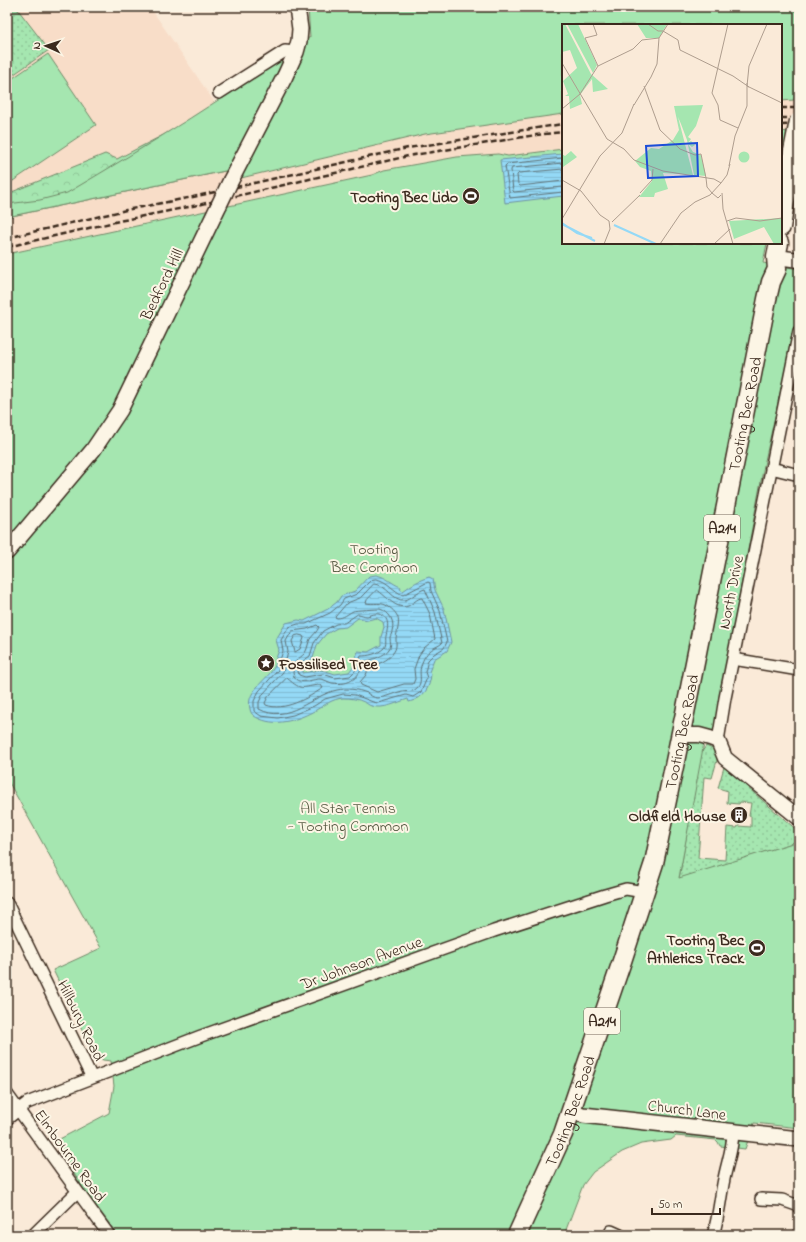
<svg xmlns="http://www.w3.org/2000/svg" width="806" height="1242" font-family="'Indie Flower',sans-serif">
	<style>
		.built { fill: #f8ddc8 }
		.grass { fill: url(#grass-dots); stroke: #708867 }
		.forest { fill: url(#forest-crowns); stroke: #708867 }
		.park { fill: #a5e6b0; stroke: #708867 }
		.water { fill: url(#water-rules); stroke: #7093a0; fill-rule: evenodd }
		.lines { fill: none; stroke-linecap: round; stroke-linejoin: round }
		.shore { stroke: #5f7074; stroke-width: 1 }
		.minor-casing { stroke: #3b2a1e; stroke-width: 14 }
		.tertiary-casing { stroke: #3b2a1e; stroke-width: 17 }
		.secondary-casing { stroke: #3b2a1e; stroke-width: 18 }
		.trunk-casing { stroke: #3b2a1e; stroke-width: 21 }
		.minor { stroke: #fcf5e5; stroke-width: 11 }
		.tertiary { stroke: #fcf5e5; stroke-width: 14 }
		.secondary { stroke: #fcf5e5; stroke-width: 15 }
		.trunk { stroke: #fcf5e5; stroke-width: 18 }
		.rail { stroke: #3b2a1e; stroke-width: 2.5; stroke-dasharray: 6 3; stroke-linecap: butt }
		.secondary-bridge-casing { stroke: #3b2a1e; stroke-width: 18; stroke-linecap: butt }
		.trunk-bridge-casing { stroke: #3b2a1e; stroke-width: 21; stroke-linecap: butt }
		.secondary-bridge { stroke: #fcf5e5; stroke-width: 15 }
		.trunk-bridge { stroke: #fcf5e5; stroke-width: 18 }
		.labels { text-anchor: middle; stroke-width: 4; stroke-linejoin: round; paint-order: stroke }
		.shield { fill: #fcf5e5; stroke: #75675a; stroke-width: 1 }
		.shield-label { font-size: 15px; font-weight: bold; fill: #3b2a1e }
		.poi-label { font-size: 16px; font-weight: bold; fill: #3b2a1e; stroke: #fcf5e5; text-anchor: end }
		.street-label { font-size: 16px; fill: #3b2a1e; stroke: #fcf5e5 }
		.park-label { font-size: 16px; fill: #565942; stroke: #fcf5e5 }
		.inset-river { fill: none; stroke: #94d9f6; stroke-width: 2 }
		.inset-road { fill: none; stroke: #ae9d8e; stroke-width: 1 }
		.view { fill: #1d4ed8; fill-opacity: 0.15; stroke: #1d4ed8; stroke-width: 2 }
		.inset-edge { fill: none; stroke: #3b2a1e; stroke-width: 2 }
	</style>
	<defs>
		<pattern id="grass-dots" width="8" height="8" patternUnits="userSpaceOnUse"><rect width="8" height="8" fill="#a5e6b0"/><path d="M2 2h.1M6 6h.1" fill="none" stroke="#8fc597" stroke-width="1.8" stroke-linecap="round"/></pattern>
		<pattern id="forest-crowns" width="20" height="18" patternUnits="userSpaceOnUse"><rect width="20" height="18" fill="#a5e6b0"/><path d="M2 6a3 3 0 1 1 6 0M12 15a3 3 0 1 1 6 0" fill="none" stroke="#8fc597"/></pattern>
		<pattern id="water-rules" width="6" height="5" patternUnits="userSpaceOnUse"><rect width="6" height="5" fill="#94d9f6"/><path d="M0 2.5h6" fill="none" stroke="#80bad2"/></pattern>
	</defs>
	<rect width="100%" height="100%" fill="#faead8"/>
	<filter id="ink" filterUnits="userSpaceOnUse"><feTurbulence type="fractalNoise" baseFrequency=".025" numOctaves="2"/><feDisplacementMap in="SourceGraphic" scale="8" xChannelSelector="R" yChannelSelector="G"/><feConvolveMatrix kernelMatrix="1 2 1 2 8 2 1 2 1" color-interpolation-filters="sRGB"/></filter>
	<g filter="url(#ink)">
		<path class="built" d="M7,7H150L215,103L125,159L7,204Z
			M794,100L799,101V131H781V101Z
			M563,114V149L508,156L498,154L457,157L384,170L372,175L7,254V217L225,171L241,178L425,134Z"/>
		<path class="grass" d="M7,7H16L49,50L7,79Z
			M706,746L715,750L718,757L712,778L704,777L698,858L725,860L727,827L737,828L738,826L751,827V816H749L751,803L740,802L739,804L727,803L728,791L718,788L724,767L799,832V841L679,879L701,753Z"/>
		<path class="forest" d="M223,104L225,171L7,217V194L105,154L117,159Z"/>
		<path class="park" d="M308,7H799V76L794,100L781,101V25H563V114L425,134L241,178L225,171L7,217V204L40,200L67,193C150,144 232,94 310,37Z
			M48,54L96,125L7,185V82Z
			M781,131L788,132L781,169Z
			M563,149V243H767L763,263L799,269V310L764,465L713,734L706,732L679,878L799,841V1128L754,1123L745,1149L720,1146L718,1142L716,1140L676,1136L671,1140L641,1144L622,1152L593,1172L583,1185L564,1235H118L85,1191L54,1142L109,1113L114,1086L111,1061L103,1060L94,1055L53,970L101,948L7,779V254L372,175L384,170L457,157L498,154L508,156Z"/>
		<path class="water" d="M563,154V196L505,203L500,160Z
			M376,575C387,577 392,584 401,587L400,589L403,591C411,585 419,580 429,577L433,579L435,590L444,609L451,642L447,651L434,659L429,672L431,674C430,688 424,698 409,702L408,699C398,702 383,710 372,706C369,706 367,703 364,702C358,699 351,698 343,698C332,699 325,705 316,710C300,719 278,727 260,719C255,717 251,715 250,709C245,689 271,679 276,663L275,661L279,650L276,640L278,636L286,623L298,620L304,621L328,609L337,602L341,596L355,591L369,576ZM358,618L368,620L376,618L383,622L384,627L381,637V645L368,652L358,651L353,667L349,672L335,674L326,671L319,670L302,673L303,667L313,658L317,645L326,634L337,628L346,627Z"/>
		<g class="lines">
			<path class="shore" d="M563,158L507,164L505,166L510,198L563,192
				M563,163L512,168L511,170L513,191L514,192L563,187
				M563,169L519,173L517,175L518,184L520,186L563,181
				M376,579C388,581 393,591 403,595L426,583L428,582L430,583L431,591L440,611L447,642L444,648L434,654L428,660L425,672L427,678L421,692L413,697L406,695L378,703L373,702L355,695L343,694L325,699L314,706L293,715L278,718L261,716L254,711V701L259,691L278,670L280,664V660L283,651L281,640L289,627L298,624H306L330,613L340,605L344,599L357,594L371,580Z
				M374,584C387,584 393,602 405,600C411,599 417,591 425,589L435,612L442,643C439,646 437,646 434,648C427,652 423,658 421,666C418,676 425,684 413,691C401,688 390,697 378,698C373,698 370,695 367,693C357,689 347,688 337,690C312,695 288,725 259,709V702L263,694L283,672L288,652L286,641L292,631L307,629L317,625L319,627C317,632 313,635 310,639C308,643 308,647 306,651C303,658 292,659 293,671C293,688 311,679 320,679C324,679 328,682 332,683C351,686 359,677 365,661C372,660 385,656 389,649C392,645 390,642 390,637C391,635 392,633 392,631C395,622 390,612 380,609C378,609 355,610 353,611C347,614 344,618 337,618L335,617L347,603L360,598Z
				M377,590C387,596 395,610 408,606C413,604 417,598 422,598L430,614L435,639L424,648L419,655L414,669L415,679L413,684H404L377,692L361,685L360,682L366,675L369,667C377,665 389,660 393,653C397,648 396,644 396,638C398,625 403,617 389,607C381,601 374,605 366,603L367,600Z
				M358,614C361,614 364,616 367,616C372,615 375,613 380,614C390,618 388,627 386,636C385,640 387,644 384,648C378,654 368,656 361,656L357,669L350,676L335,678L323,674L305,677L299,675L298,671L299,665L303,661L310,656L314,643L323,631L336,624L344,623Z
				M299,635L303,636L304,638L300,649L295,652L292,641L295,636Z
				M287,678C304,693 301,686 321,685L323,688C308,698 284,712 266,705L265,703L268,697Z"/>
			<defs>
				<path id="minor" d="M219,93L285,51L296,52
					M771,468L799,475
					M733,659L799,670
					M718,741L725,698L799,331
					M7,903L92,1078L27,1103L7,1119
					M92,1078L201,1036L494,931L605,895L626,889L644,892
					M7,1094L109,1235
					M761,1199L782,1200L799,1206
					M611,1231L620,1235
					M33,1235L77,1192
					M713,1235C719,1217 720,1198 724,1179C727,1163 733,1148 733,1132"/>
				<path id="tertiary" d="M777,257L799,260
					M681,735H699L710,738L718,741L725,758L799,818"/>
				<path id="secondary" d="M231,180L285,76L296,52L299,41L300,29L297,7
					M7,552L93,450L120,410L219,205
					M571,1111L583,1115L799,1139"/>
				<g id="trunk">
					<path d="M781,227L793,151"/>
					<path id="s1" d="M517,1235L563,1134L622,961L654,863L685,713L767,299L771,282L777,269L776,257L779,243"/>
				</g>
			</defs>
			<use href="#minor" class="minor-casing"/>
			<use href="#tertiary" class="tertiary-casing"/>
			<use href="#secondary" class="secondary-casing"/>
			<use href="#trunk" class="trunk-casing"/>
			<use href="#minor" class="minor"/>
			<use href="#tertiary" class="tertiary"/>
			<use href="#secondary" class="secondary"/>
			<use href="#trunk" class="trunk"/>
			<path class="rail" d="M781,108H799
				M781,118H799
				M781,125L799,124
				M7,238L126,210L193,197L408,148L563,124
				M7,247L119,221L198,205L408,156L536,135L563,132"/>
			<defs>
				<path id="secondary-bridge" d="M219,205L231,180"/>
				<path id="trunk-bridge" d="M793,151L799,121"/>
			</defs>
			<use href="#secondary-bridge" class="secondary-bridge-casing"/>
			<use href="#trunk-bridge" class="trunk-bridge-casing"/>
			<use href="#secondary-bridge" class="secondary-bridge"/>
			<use href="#trunk-bridge" class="trunk-bridge"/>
		</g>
	</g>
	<defs>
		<symbol id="stadium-disc" viewBox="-11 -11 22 22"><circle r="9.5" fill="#3b2a1e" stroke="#fcf5e5"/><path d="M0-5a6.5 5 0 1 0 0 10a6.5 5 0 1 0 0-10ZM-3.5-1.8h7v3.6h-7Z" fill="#fff"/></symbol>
		<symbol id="sight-disc" viewBox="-11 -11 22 22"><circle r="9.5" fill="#3b2a1e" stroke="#fcf5e5"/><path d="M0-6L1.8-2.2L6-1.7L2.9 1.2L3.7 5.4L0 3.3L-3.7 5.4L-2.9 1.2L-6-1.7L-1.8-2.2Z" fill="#fff"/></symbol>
		<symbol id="building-disc" viewBox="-11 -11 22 22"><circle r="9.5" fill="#3b2a1e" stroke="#fcf5e5"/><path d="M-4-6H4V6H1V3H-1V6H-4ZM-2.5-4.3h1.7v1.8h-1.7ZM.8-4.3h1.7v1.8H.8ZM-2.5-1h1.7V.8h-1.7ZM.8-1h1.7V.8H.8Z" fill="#fff"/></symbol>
	</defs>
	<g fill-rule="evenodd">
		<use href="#stadium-disc" x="461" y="186" width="20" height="20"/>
		<use href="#sight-disc" x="256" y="653" width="20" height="20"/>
		<use href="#building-disc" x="729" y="805" width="20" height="20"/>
		<use href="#stadium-disc" x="747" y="938" width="20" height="20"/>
	</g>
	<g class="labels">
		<g class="shield">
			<rect x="704" y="515" width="36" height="26" rx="3"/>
			<rect x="584" y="1008" width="36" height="26" rx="3"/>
		</g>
		<g class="shield-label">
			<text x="722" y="533">A214</text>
			<text x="602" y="1026">A214</text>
		</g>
		<g class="poi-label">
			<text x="458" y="202">Tooting Bec Lido</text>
			<text x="279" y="669" text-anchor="start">Fossilised Tree</text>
			<text x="726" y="821">Oldfield House</text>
			<text x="744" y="945">Tooting Bec<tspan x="744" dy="18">Athletics Track</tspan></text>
		</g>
		<g class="street-label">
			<text transform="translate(161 284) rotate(-64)" y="6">Bedford Hill</text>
			<text dy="6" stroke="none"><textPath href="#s1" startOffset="855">Tooting Bec Road</textPath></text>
			<text transform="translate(730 592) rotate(-79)" y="6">North Drive</text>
			<text dy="6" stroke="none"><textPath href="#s1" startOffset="531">Tooting Bec Road</textPath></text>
			<text transform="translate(361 962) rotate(-20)" y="6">Dr Johnson Avenue</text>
			<text transform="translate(82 1020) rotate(64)" y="6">Hillbury Road</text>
			<text transform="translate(687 1109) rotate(7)" y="6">Church Lane</text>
			<text dy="6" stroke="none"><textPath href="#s1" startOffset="135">Tooting Bec Road</textPath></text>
			<text transform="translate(71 1155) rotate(54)" y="6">Elmbourne Road</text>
		</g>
		<g class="park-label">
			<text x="374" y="554">Tooting<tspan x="374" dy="18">Bec Common</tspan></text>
			<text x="348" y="813">All Star Tennis<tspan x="348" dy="18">- Tooting Common</tspan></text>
		</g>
	</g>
	<g transform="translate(562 24)">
		<rect width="220" height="220" fill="#faead8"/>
		<path d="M176.5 133a5.5 5.5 0 1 1 11 0a5.5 5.5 0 1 1-11 0Z" fill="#a5e6b0"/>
		<path d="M9,127L15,133L1,143L0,130L3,132Z" fill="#a5e6b0"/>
		<path d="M0,0H3L29,50L46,65L31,68L30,55L18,71L20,80L8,85L7,72H3L6,70L1,57L15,44L8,26L0,28ZM5,0H16L35,41L31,49ZM75,0H105L97,14H84ZM141,81L134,102L126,113L129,115L126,119L129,117L133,121L130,123L126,120L131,128L139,131L144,152L132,151L125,116L119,100L116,93L131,151L101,149L106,165L93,169L92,173H77L90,157L89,147L78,143L73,137L89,124L97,125L111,116L117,106L112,82ZM220,194V220H212L202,203L172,215L167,197Z" fill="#a5e6b0"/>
		<path class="inset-river" d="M0,199L15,209L30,214M0,200L33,217M52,201L94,220"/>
		<path class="inset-road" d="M31,0L35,11L23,14L36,42M86,0L96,7H101M166,0L150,69L156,81L158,96L176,104M101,7L116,16L118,26L171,52L187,63M0,39L45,115L62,125L72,136L101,147L152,155L159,159M82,62L98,106L118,125L133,131L139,130L144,154M185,62L187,42L205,0M185,62L220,79M72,81L89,53L95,40L97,14L106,0M0,85L18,70L36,42L71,25L80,16L97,14M167,142L173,112L185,82V59M144,154L145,163L150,169L156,174L159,171M0,156L19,167L38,191L47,197L48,205L42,220M159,159L165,151L168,140M78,169L90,156L91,145M160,169L161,185L171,220M0,195L38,132L60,109L72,80M165,197L174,194L198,197L220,194M50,198L78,171M98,220L119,189L133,178L148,171L159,159M152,220L168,205"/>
		<path class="view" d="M135,119L136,152L86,154L84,122Z"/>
		<rect width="220" height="220" class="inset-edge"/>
	</g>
	<rect width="806" height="1242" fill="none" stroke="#fcf5e5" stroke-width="24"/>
	<rect x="12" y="12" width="782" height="1218" fill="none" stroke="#3b2a1e" stroke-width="1.5" filter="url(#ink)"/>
	<g transform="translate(46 46) rotate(273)" stroke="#fcf5e5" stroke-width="3" paint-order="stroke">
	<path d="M0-3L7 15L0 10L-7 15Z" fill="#3b2a1e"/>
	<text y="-6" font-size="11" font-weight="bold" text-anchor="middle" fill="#3b2a1e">N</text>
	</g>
	<path d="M652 1208v6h68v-6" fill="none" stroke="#3b2a1e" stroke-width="2"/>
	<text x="658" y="1208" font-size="12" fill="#3b2a1e" stroke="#fcf5e5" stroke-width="3" paint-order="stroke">50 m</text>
</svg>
